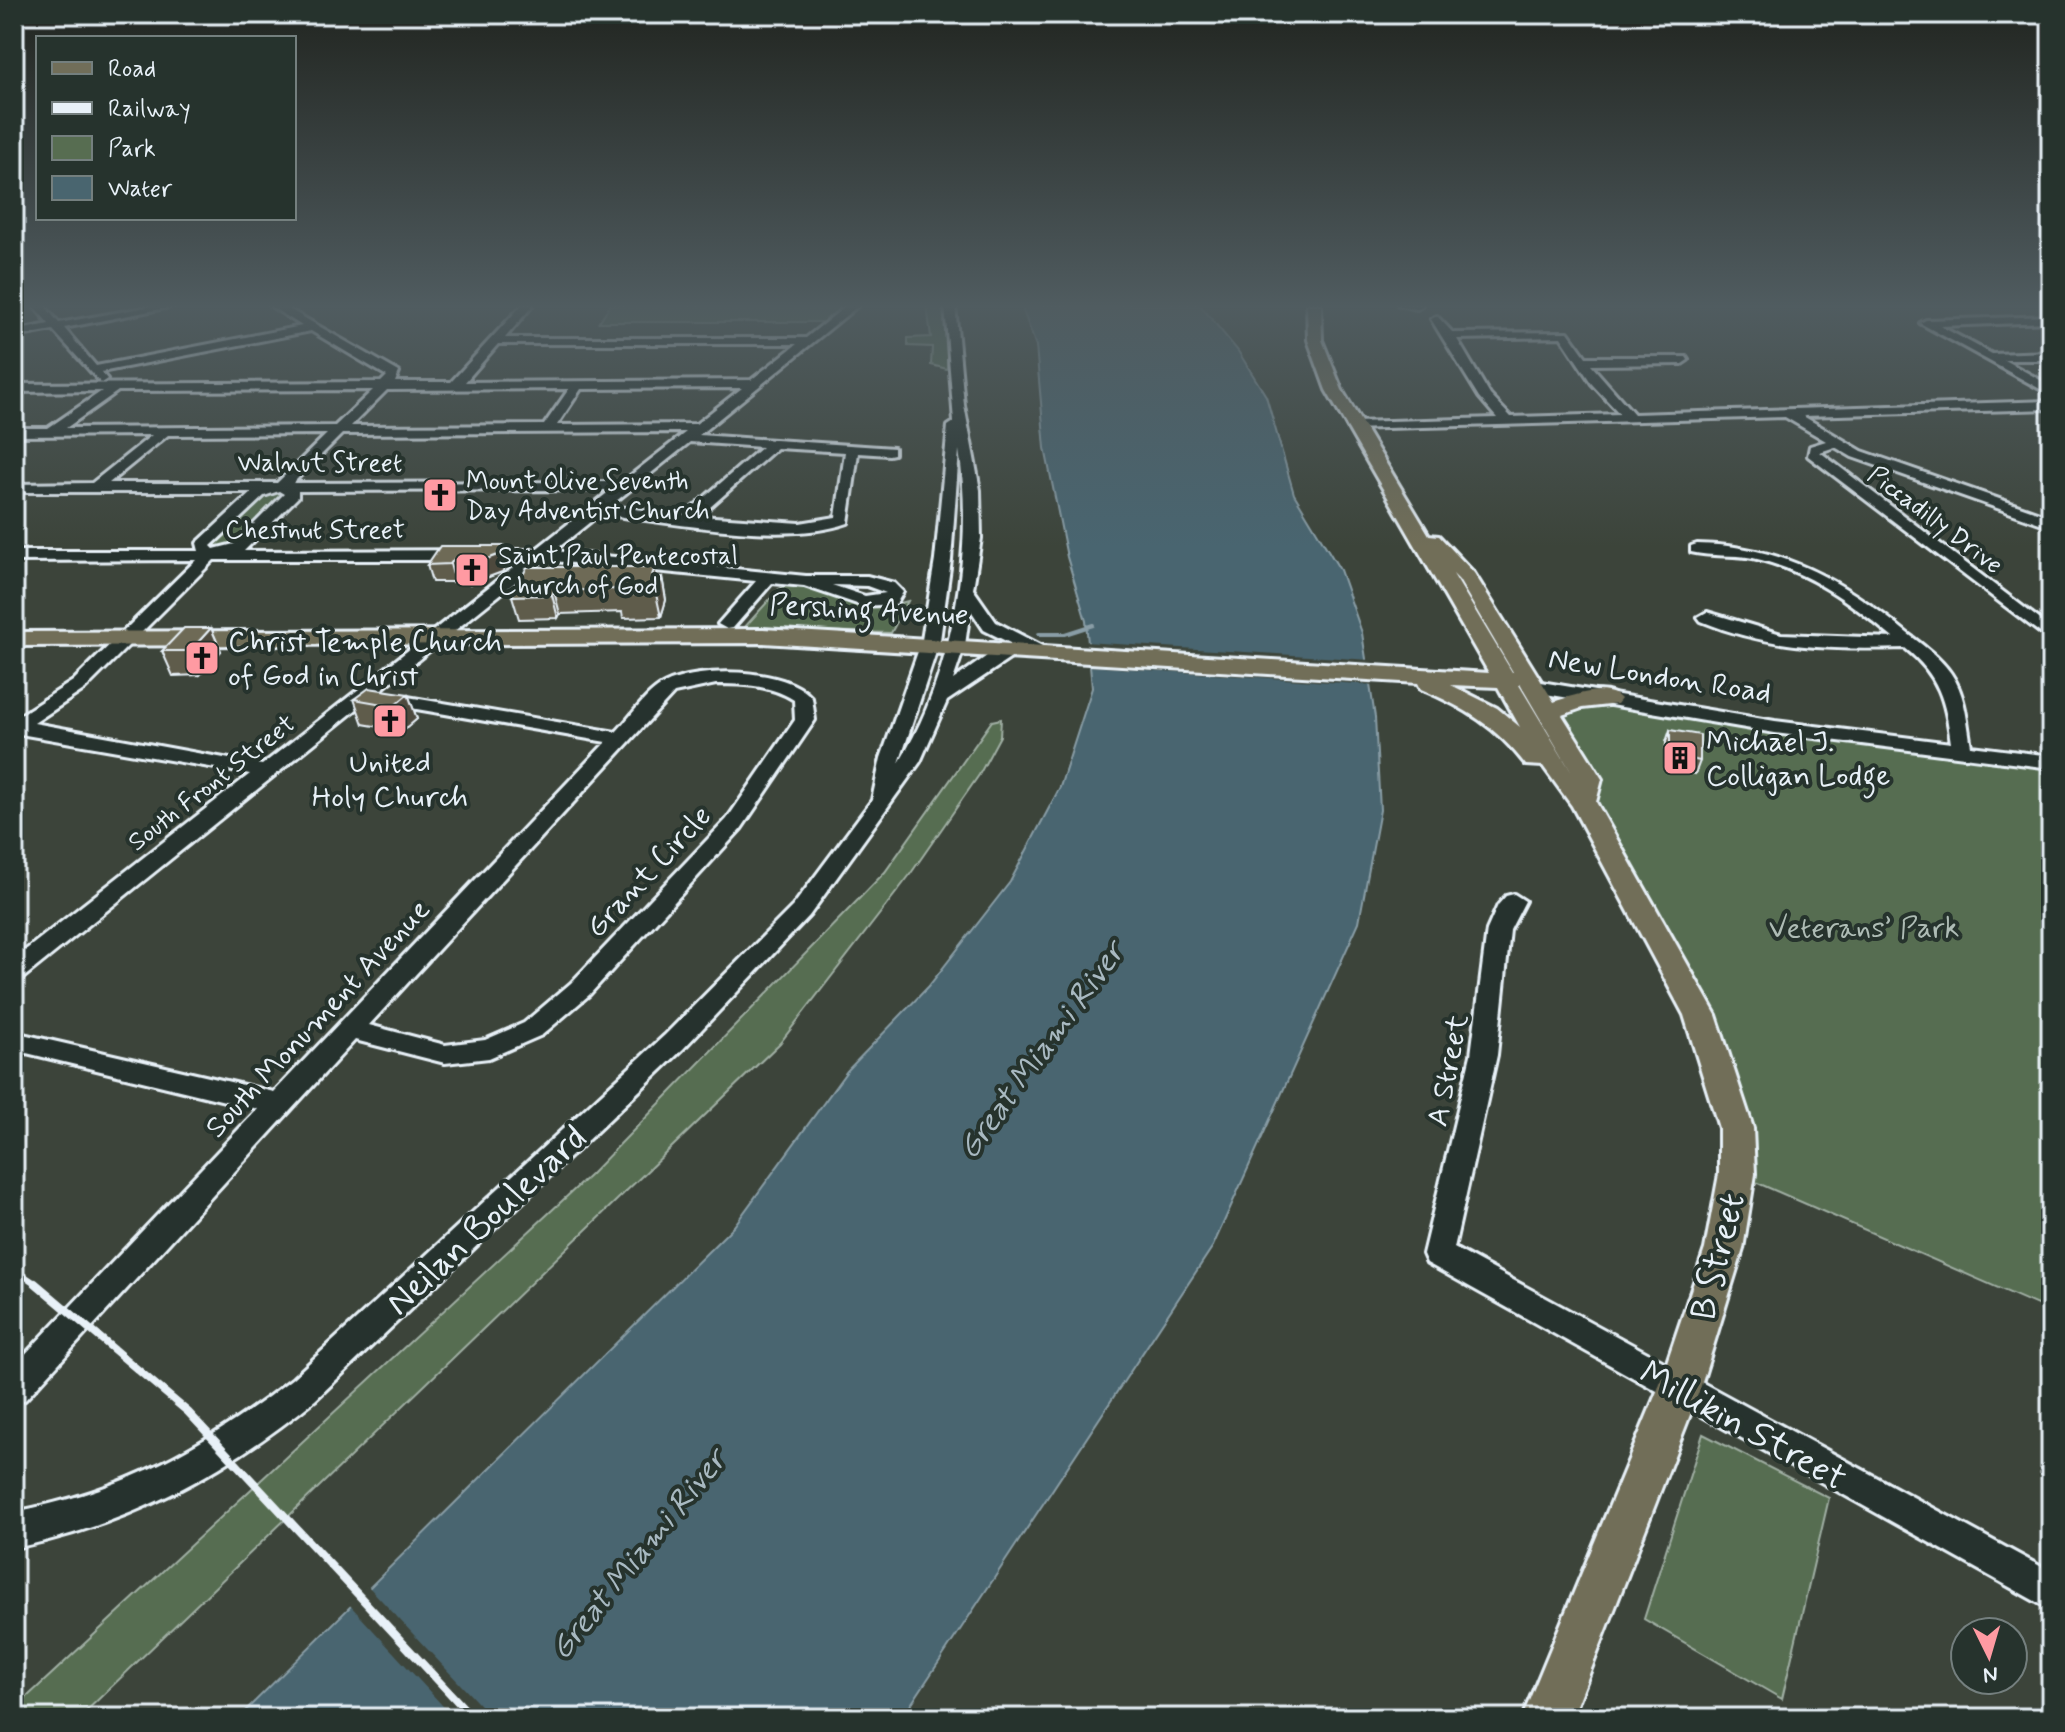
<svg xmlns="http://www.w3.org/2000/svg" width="2065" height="1732" font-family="Mynerve,sans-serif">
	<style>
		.green { fill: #576d51; stroke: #a0afa4; stroke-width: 2 }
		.water { fill: #49656f; stroke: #899da6; stroke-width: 2 }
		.pier { fill: #3c443a }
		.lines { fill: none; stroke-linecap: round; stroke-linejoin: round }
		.stream { stroke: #899da6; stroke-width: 4 }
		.minor-casing { stroke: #e8f1f8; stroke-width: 6 }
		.major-casing { stroke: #e8f1f8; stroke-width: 6 }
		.minor { fill: #26332d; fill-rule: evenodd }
		.major { fill: #716e59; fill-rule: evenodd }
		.rail-far1 { stroke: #e8f1f8; stroke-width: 6 }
		.rail { stroke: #e8f1f8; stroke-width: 8 }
		.wall { fill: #5f5b4b; stroke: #e8f1f8; stroke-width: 2 }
		.shaded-wall { fill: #4d4a3d; stroke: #e8f1f8; stroke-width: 2 }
		.building { fill: #6e6a57; stroke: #e8f1f8; stroke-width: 2 }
		.labels { text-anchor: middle; stroke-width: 8; stroke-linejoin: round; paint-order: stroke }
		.far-street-label { font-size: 26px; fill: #e8f1f8; stroke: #26332d }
		.far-poi-label { font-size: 26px; fill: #e8f1f8; stroke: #26332d; text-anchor: start }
		.street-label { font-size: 30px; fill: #e8f1f8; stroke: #26332d }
		.poi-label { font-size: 30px; fill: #e8f1f8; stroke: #26332d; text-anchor: start }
		.park-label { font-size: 30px; fill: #aebcb5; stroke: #26332d }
		.water-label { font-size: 32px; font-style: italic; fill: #a8b9c1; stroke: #26332d }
		.near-street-label { font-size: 36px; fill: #e8f1f8; stroke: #26332d }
	</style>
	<rect width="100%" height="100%" fill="#3c443a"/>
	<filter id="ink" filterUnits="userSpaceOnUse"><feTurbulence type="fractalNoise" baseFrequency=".0125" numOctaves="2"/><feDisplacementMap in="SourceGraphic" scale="16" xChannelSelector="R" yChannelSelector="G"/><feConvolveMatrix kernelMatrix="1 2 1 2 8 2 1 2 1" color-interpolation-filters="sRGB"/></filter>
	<g filter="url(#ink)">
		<path class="green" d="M610,305H854L833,322H599Z
			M927,305H941L947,331V369L931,365L932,347L908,346V338L931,337Z
			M278,493L287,495L237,546H211L263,495Z
			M788,585C837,583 855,616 908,601L891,633L743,629L779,589Z
			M1587,700L2051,762V1311L1737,1174L1736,1127L1550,711Z
			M1001,719L1000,736L979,775L909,876L780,1043L79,1718H14V1709L591,1174L885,872L992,721Z
			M1703,1434L1829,1498L1782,1699L1644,1619Z"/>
		<path class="water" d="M1021,305H1200L1238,351L1266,396L1294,494L1340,570L1362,633L1375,717L1380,810L1359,922L1213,1246L902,1718H238L734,1226L847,1071L928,987L1010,882L1060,787L1092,688L1086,621L1067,557L1045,448L1036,346Z"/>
		<path class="pier" d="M1084,642L1371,660L1375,685L1086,666Z
			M367,1585L492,1718H454L348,1603Z"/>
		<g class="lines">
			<path class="stream" d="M1039,634H1065L1093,625"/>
			<defs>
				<path id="minor" d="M33,305H44L59,323L158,305H180L64,328L96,366L302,326L269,305H282L399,372L395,382H451L522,305H533L505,338H806L847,305H859L699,435L894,448V454L889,455L858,453L848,523C783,546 670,522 600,514L554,551L806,576H867L894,583L903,592L896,604L863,606L804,586L772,583L733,628L727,629L718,624L756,581L543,560L378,692L616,732C630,718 646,693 664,684C698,666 786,667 812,698L815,720L741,829L589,995L542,1035L489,1058L445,1063L355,1040L25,1400L14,1404V1366L258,1109L14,1050V1032L274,1092L606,742L382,703L373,696L23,978L14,980V959L250,774L14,733V719L73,681L196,560L14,561V551H199L197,543L252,492H14V484L92,483L152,435L14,436V428H48L102,391L14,392V384L381,382L387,376L311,331L101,372L107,379L101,383L53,330L14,337V331L49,324ZM498,344H797L751,380L465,382ZM742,388L696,424L557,425L581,389ZM569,389L544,425L351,426L387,390ZM373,390L335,426L66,428L118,391ZM686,432L622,482L293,483L342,434ZM327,434L277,483H109L168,435ZM690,442L762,447L684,515L610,506ZM777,448L845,452L836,517L800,523L700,516ZM611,490L535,550L244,551L298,497V491ZM279,491L284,494L234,544L214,549L211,546L264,496ZM214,560H523L262,765L34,723L85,689ZM832,585L867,586L886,593L865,596ZM716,684C744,684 770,685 794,700L795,720L727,819L571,983L524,1023L485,1040L445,1045L369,1025L674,693Z
					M945,305H955L964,405L980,490L981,538L973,589L996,622L1044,647V655L1038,656L1023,650L947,701L920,762L809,916L683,1049L315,1400C225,1473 129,1525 14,1548V1512C124,1491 205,1447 293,1378L665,1035L793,906L872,800L881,758L922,640L935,560L948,426L954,422ZM959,450C975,548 952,678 899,763L940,640L951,560ZM970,609L984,630L1012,644L987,656L953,680L965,645Z
					M1398,305H1422V306L1417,309Z
					M1437,316L1453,333L1568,332L1586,357H1686L1688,360L1682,364L1591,365L1634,414L2051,401V409L1803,416L1862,451L2051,517V527L1852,457L1835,447L1820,452L2051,628V641L1808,456L1810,446L1826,441L1785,417L1349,429L1347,426L1354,422L1497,418L1479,397L1431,319ZM1561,337L1592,384L1620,414L1511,417L1490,395L1457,339Z
					M2051,316V322L1940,326L1992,354L2051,352V360H2004L2051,386V395L1920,323L1926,320Z
					M1697,544C1781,545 1844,581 1907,633C1925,647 1944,660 1955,680C1966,700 1967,724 1971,746L2051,756V768L1775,733L1528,691V683L1535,681L1775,721L1951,743C1946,702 1939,675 1905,648C1834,650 1768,649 1701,621L1698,617L1707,612L1781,634L1893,638C1852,603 1807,570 1753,558C1733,554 1712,557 1691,552V546Z
					M1514,894L1525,901L1510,930L1497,1055L1454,1248L2051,1572V1610L1427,1263L1423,1254L1471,1055L1487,930L1498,905L1506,896Z"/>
				<path id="major" d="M1307,305H1321L1322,340L1342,390L1429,535L1439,536L1474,573L1554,702C1571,696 1607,683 1621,699L1617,704L1582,708L1562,715L1602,779L1596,802L1716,1015L1753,1128L1755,1174L1743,1249L1700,1389L1572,1718H1522L1658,1389L1705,1249L1719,1174V1128L1684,1015L1572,806L1543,766L1526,765C1497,727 1464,707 1421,689L1418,683L763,643L14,646V632L763,629L1489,673L1326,390L1308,340ZM1453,574L1459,580L1513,672H1512ZM1520,684L1572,773L1519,685ZM1451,685L1498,687L1520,727L1497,708Z"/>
			</defs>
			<use href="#minor" class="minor-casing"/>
			<use href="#major" class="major-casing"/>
			<use href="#minor" class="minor"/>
			<use href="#major" class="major"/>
			<path class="rail-far1" d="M14,1269L38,1285"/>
			<path class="rail" d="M35,1283L188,1412L473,1718"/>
		</g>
		<path class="wall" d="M504,546L508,563L502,572L470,584L459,576L455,582H432L427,565Z
			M655,567L657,578L662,577L666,600L661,617L623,618L622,612L560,614L558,618L519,619L512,596Z
			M211,628L221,651L200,675L173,676L162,651Z
			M408,694L417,719L403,731L363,724L354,699Z
			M1670,730L1700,761L1695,774L1665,768L1666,742Z"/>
		<path class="shaded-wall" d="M504,546L508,563L502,572L470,584L465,567Z
			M454,559L459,576L455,582L450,564Z
			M655,567L659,587L662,577L666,600L661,617L656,594L651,578Z
			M554,591L560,614L558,618L552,595Z
			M211,628L221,651L200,675L190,651Z
			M408,694L417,719L403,731L394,706Z"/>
		<path class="building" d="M440,546H504L498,555L465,567L454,559L450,564L427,565Z
			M527,567H655L651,578L662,577L656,594L618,595L620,589L554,591L552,595L512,596Z
			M184,628H211L190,651H162Z
			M369,688L408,694L394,706L354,699Z
			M1670,730L1700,735V761L1670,755Z"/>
	</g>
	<linearGradient id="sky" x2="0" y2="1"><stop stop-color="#212520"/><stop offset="0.56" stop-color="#505c60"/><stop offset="1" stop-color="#505c60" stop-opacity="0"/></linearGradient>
	<rect width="2065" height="547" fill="url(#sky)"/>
	<defs>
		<symbol id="church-square" viewBox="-11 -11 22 22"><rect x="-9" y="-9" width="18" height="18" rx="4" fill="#ff9aa2" stroke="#26332d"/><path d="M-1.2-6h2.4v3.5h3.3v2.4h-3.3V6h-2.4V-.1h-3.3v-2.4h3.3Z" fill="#111"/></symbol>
		<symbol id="building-square" viewBox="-11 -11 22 22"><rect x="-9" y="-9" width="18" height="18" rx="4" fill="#ff9aa2" stroke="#26332d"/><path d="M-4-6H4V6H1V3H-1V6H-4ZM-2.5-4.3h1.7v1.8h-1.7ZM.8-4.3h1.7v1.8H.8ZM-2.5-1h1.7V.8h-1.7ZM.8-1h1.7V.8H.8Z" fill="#111"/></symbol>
	</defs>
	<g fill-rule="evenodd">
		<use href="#church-square" x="420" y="475" width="40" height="40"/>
		<use href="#church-square" x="452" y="550" width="40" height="40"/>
		<use href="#church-square" x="182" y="638" width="40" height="40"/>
		<use href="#church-square" x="370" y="701" width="40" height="40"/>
		<use href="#building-square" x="1660" y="738" width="40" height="40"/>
	</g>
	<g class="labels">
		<g class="far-street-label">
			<text x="320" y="471">Walnut Street</text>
			<text transform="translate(1936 519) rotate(37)" y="9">Piccadilly Drive</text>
			<text x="315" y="538">Chestnut Street</text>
			<text transform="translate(211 782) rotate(-38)" y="9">South Front Street</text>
		</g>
		<g class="far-poi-label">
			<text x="466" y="489">Mount Olive Seventh<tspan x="466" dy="30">Day Adventist Church</tspan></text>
			<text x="498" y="564">Saint Paul Pentecostal<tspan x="498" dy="30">Church of God</tspan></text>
		</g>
		<g class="street-label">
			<text transform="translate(869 609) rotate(3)" y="10">Pershing Avenue</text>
			<text transform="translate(1660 675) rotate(9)" y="10">New London Road</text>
			<text transform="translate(648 871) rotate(-47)" y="10">Grant Circle</text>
			<text transform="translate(317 1018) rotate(-47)" y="10">South Monument Avenue</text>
			<text transform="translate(1447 1070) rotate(-79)" y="10">A Street</text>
		</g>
		<g class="poi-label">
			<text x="228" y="651">Christ Temple Church<tspan x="228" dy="34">of God in Christ</tspan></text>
			<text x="1706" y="751">Michael J.<tspan x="1706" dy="34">Colligan Lodge</tspan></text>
			<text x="390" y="772" text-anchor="middle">United<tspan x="390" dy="34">Holy Church</tspan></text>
		</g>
		<g class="park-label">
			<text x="1864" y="937">Veterans’ Park</text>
		</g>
		<g class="water-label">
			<text transform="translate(1040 1050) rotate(-54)" y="11">Great Miami River</text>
			<text transform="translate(637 1554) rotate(-51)" y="11">Great Miami River</text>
		</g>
		<g class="near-street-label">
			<text transform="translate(485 1219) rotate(-43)" y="13">Neilan Boulevard</text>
			<text transform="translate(1716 1256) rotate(-76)" y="13">B Street</text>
			<text transform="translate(1744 1424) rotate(29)" y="13">Millikin Street</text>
		</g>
	</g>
	<rect width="2065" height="1732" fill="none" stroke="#26332d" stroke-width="48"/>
	<rect x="24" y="24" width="2017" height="1684" fill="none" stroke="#e8f1f8" stroke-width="3" filter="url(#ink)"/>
	<rect x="36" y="36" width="260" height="184" fill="#26332d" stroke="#747f7e" stroke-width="2"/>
	<rect x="52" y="62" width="40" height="12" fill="#716e59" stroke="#747f7e" stroke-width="2"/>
	<text x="108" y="76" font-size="24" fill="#e8f1f8">Road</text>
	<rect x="52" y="102" width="40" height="12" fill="#e8f1f8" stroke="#747f7e" stroke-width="2"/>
	<text x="108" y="116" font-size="24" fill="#e8f1f8">Railway</text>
	<rect x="52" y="136" width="40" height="24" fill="#576d51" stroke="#747f7e" stroke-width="2"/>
	<text x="108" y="156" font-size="24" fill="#e8f1f8">Park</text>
	<rect x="52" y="176" width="40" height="24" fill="#49656f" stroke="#747f7e" stroke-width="2"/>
	<text x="108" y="196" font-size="24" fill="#e8f1f8">Water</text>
	<g transform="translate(1989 1656) rotate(175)"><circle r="38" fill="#26332d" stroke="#747f7e" stroke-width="2"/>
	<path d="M0-6L14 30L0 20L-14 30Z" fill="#ff9aa2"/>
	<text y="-12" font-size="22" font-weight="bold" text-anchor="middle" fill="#e8f1f8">N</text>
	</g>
</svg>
